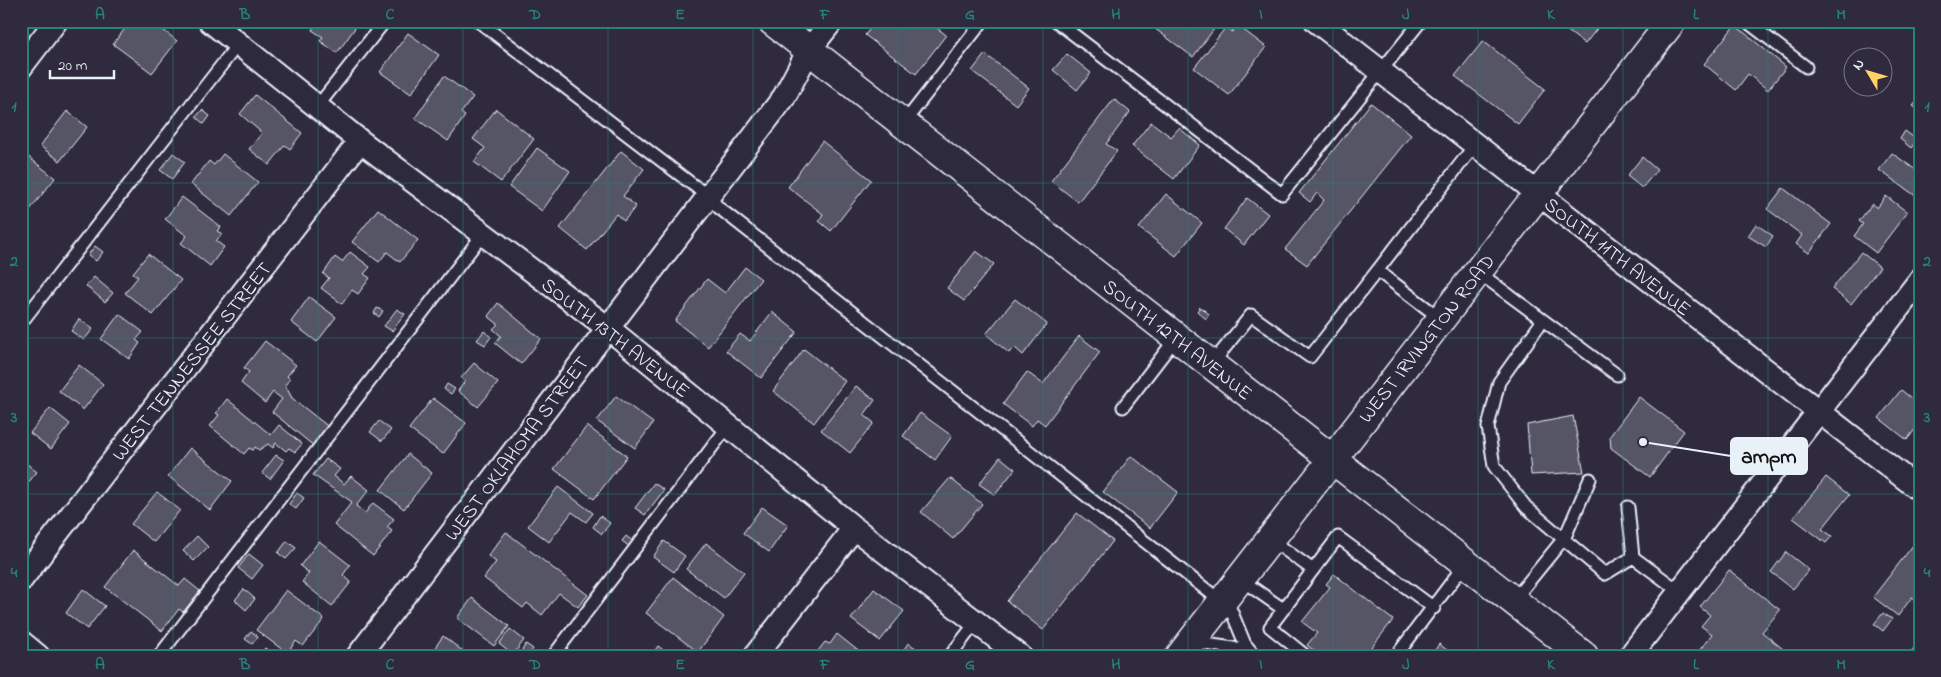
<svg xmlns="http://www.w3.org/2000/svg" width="1941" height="677" font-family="'Indie Flower',sans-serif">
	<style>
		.building { fill: #575565; stroke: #e8f1f8 }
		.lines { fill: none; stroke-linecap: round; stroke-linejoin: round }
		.lane-casing { stroke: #e8f1f8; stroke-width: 15 }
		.street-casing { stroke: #e8f1f8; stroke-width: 26 }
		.secondary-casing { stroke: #e8f1f8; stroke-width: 31 }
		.lane { stroke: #2f2a3d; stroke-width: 11 }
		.street { stroke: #2f2a3d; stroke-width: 22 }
		.secondary { stroke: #2f2a3d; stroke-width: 28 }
		.grid { fill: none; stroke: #25827c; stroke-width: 1; stroke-opacity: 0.55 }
		.labels { text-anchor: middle; stroke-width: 4.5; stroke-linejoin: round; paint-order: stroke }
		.street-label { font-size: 20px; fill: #e8f1f8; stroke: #2f2a3d }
		.leader { fill: none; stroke: #e8f1f8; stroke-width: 2 }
		.callout-dot { fill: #e8f1f8; stroke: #2f2a3d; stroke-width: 2 }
		.callout { fill: #e8f1f8; stroke: #e8f1f8; stroke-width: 2 }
		.callout-label { font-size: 21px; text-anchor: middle; font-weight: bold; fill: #111 }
		.neatline { fill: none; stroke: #25827c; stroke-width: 2 }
		.grid-label { font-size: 16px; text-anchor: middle; font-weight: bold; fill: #25827c }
	</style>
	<rect width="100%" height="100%" fill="#2f2a3d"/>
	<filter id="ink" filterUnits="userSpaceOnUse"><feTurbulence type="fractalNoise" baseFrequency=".02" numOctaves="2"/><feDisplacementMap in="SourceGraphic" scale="10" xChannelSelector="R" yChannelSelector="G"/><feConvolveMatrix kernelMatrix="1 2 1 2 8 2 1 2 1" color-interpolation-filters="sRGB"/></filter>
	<g filter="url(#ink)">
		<path class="building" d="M131,21H152L177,41L152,73L113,44Z
			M318,21H360L337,53L320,41L323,37L312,30Z
			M876,21H928L946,35L916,74L865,35Z
			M1159,21L1186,23L1220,21L1193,57L1154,28Z
			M1554,21H1603L1585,44Z
			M1237,25L1266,47L1229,95L1194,68L1226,27L1232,32Z
			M1735,25L1786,67L1768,90L1748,74L1736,90L1704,64Z
			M408,33L439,55L411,94L380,72Z
			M1483,41L1545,89L1518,124L1455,76Z
			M985,54L1029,88L1016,105L972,71Z
			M1067,54L1091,73L1077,90L1053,70Z
			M444,76L473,97L461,113L465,116L448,141L415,118Z
			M255,95L302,133L290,149L285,145L269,165L249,149L262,133L240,114Z
			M1920,98V111L1913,106Z
			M1114,99L1130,112L1106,144L1117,151L1078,202L1051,181Z
			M1371,103L1411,135L1307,265L1285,249L1324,200L1317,193L1310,202L1299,193Z
			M496,109L534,139L501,182L474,162L485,148L473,139Z
			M202,110L210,116L204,124L196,117Z
			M67,111L87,127L60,161L40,146Z
			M1151,122L1171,137L1179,128L1200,145L1174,179L1132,146Z
			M1905,131L1917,140L1911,148L1900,139Z
			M822,141L871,180L831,231L819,221L823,214L788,187Z
			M537,148L570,171L542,211L509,187Z
			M21,151L55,178L25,216L21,213Z
			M621,151L644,169L623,196L636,206L624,221L616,214L587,250L560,228Z
			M173,153L185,162L172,179L160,170Z
			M1892,153L1920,173V199L1879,170Z
			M223,154L258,182L231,216L191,184L209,161L214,165Z
			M1642,157L1657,170L1642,188L1627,176Z
			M1783,188L1831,224L1809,253L1796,244L1802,235L1767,209Z
			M1166,194L1202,223L1176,256L1139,228Z
			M1886,196L1907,212L1876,253L1854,236L1863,224L1859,221L1872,204L1877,208Z
			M182,197L221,227L217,231L222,234L216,241L224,247L210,266L181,243L187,236L165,219Z
			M1247,198L1268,214L1244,245L1224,229Z
			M378,209L418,240L400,262L387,252L379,262L352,242Z
			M1756,224L1773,236L1766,247L1748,236Z
			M95,246L103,252L96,261L88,255Z
			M976,251L994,264L964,301L947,288Z
			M350,252L370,267L364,274L370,278L358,294L352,290L342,304L321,288L329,278L323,274L335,257L342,262Z
			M1861,252L1880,267L1851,304L1832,289Z
			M148,254L181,280L153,315L125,293L138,277L133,273Z
			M745,267L761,279L708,347L675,321L707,279L725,293Z
			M94,277L113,293L105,302L86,286Z
			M309,297L336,317L317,342L291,322Z
			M1015,299L1047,324L1023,355L1014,347L1009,353L986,334Z
			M498,303L541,339L521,364L495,343L501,336L493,329L498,324L488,316Z
			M1200,307L1209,314L1206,319L1197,311Z
			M377,308L383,311L379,317L374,313Z
			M397,309L405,314L392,331L384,326Z
			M772,312L797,332L761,378L726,351L740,334L750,341Z
			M119,314L143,332L136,340L140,343L129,359L101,339Z
			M79,319L93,329L84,340L71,331Z
			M484,331L491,337L485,345L477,340Z
			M1079,336L1100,352L1045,425L1037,419L1032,426L1003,404L1027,372L1043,384Z
			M265,341L296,365L287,376L290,379L285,385L292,398L330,428L315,447L272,412L282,399L273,392L265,403L241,383L249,372L244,368Z
			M804,349L845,381L814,423L773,391Z
			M474,363L498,383L478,407L458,391L465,381L461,378Z
			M79,365L103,384L83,410L59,391Z
			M447,384L455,389L451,394L444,389Z
			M856,386L875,400L864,415L874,423L850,453L821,430Z
			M1901,390L1920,405V431L1916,428L1907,440L1879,418Z
			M616,396L653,423L635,448L597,421Z
			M1639,397L1684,431L1650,477L1611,448L1610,436Z
			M433,398L466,423L443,454L409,429Z
			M227,399L271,435L279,425L302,444L295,452L289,448L286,451L276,443L273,448L268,444L259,450L255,447L253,450L249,448L244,454L210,426L219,415L216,413Z
			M50,408L70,424L51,449L30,433Z
			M920,413L952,436L935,460L903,436Z
			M1573,416L1584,472L1531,475L1527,425Z
			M379,421L391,430L382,441L370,432Z
			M587,426L627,456L594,499L554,469Z
			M190,448L232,481L210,510L168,476Z
			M408,454L432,473L404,509L380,490Z
			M276,455L284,460L270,479L262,473Z
			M1131,456L1178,492L1150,528L1103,492Z
			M1000,457L1015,469L995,495L979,484Z
			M21,459L37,472L21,491Z
			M326,459L340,469L334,476L344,484L351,476L369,490L356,506L365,513L373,503L394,519L387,527L392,531L373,556L334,525L352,502L313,475Z
			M1826,477L1849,495L1822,529L1832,536L1826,543L1793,518Z
			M950,478L982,504L953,539L921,512Z
			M654,483L664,490L645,515L635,508Z
			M558,487L593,513L586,522L572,512L549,542L528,526Z
			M157,492L180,510L154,542L131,524Z
			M297,493L304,498L296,509L289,504Z
			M762,507L788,525L769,552L743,533Z
			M1077,513L1113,541L1043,630L1007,601Z
			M600,516L610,523L602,534L593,527Z
			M506,532L588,595L578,607L559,593L542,615L527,603L523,608L484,578L496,562L488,556Z
			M197,536L208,547L194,561L183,551Z
			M626,536L634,542L630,547L622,541Z
			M287,541L296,548L286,559L278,553Z
			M319,541L350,565L343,575L351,582L332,606L302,582L309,573L300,566Z
			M664,541L685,556L674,572L653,557Z
			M706,543L744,572L724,598L686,569Z
			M1914,544L1920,548V603L1912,597L1898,616L1873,597Z
			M133,550L179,586L185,579L200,591L183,612L179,609L162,631L105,587Z
			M1786,552L1809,570L1793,589L1771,572Z
			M249,554L263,565L252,579L238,568Z
			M1729,570L1780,610L1762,632L1783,649L1778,656H1695L1712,634L1701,626L1710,615L1700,607Z
			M1334,574L1393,620L1365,656H1321L1307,645L1317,633L1302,622L1330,587L1326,584Z
			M673,577L724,617L698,652L646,613Z
			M83,589L105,606L87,629L66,613Z
			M244,589L255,599L246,610L235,600Z
			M874,589L904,611L880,641L851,619Z
			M286,590L324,619L303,646L296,641L287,653L256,630Z
			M472,598L509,626L494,646L457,618Z
			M1883,613L1892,619L1883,631L1874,624Z
			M510,629L524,640L513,655L499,644Z
			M251,631L258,637L252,644L245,639Z
			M837,634L862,654L860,656H814L825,642L830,644Z
			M443,636L469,656H429Z
			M1918,642L1920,656H1916L1911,652Z
			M908,643L922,652L919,656H900Z
			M526,644L533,649L528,656L521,652Z
			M1439,644L1455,656H1431Z
			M658,646L671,656H651Z
			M265,648L276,656H259Z
			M245,650L253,656H241Z"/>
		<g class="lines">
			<defs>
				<path id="lane" d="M478,21L709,197L719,208L1222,602
					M1056,21L1282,194L1421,21
					M1746,21L1806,67
					M317,107L385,21
					M903,124L983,21
					M1378,271L1441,319
					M1478,272L1617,375
					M1543,320L1499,382L1488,427L1494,466L1526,507L1605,574L1633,557
					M21,323L238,44
					M1211,365L1251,315L1310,357L1475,145
					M1123,407L1176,338
					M1628,507L1633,557L1679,591
					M1270,539L1313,570
					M1240,579L1283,609
					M1226,598L1245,644L1255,656
					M1513,601L1565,537L1590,479
					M1191,642L1233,648L1253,654
					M159,656L483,234
					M553,656L729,425
					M950,656L976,622
					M1306,656L1270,627L1338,537L1434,608
					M1396,656L1465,564"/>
				<path id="street" d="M210,21L360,141L608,328L854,528L1020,656
					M1316,21L1920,490
					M21,67L56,21
					M21,580L360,141
					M21,642L38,656
					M358,656L784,97L809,50L832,21
					M755,656L854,528
					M1630,656L1920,280"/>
				<path id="secondary" d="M772,21L1584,656
					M1180,656L1672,21"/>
			</defs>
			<use href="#lane" class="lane-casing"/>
			<use href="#street" class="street-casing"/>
			<use href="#secondary" class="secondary-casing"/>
			<use href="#lane" class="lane"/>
			<use href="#street" class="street"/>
			<use href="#secondary" class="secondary"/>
		</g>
	</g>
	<path class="grid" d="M173,21V656M318,21V656M463,21V656M608,21V656M753,21V656M898,21V656M1043,21V656M1188,21V656M1333,21V656M1478,21V656M1623,21V656M1768,21V656M21,183H1920M21,338H1920M21,494H1920"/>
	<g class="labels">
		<g class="street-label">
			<text transform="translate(1618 256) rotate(38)" y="7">SOUTH 11TH AVENUE</text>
			<text transform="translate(616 337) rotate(38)" y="7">SOUTH 13TH AVENUE</text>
			<text transform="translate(1426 338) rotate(-52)" y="7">WEST IRVINGTON ROAD</text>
			<text transform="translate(1178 339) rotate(38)" y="7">SOUTH 12TH AVENUE</text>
			<text transform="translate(191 361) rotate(-52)" y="7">WEST TENNESSEE STREET</text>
			<text transform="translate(516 448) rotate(-53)" y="7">WEST OKLAHOMA STREET</text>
		</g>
	</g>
	<path class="leader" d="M1643 442L1731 456"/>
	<circle class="callout-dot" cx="1643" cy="442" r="5"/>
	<rect class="callout" x="1731" y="438" width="76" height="36" rx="5"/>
	<g class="callout-label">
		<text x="1769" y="463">ampm</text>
	</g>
	<rect width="1941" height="677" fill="none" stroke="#2f2a3d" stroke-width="55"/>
	<g transform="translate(1868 72) rotate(308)"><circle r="24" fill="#2f2a3d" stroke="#797a88"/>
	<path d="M0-4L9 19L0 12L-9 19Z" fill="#ffd166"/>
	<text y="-8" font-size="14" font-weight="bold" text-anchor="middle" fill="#e8f1f8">N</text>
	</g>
	<path d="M50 70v8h64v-8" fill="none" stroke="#e8f1f8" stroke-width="2.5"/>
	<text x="58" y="70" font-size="15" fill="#e8f1f8" stroke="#2f2a3d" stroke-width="4" paint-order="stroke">20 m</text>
	<rect x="28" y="28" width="1886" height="622" class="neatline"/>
	<g class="grid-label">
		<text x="100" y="19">A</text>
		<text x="245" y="19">B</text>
		<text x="390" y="19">C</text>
		<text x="535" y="19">D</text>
		<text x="680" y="19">E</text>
		<text x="825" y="19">F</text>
		<text x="970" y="19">G</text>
		<text x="1116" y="19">H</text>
		<text x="1261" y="19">I</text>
		<text x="1406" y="19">J</text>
		<text x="1551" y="19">K</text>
		<text x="1696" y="19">L</text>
		<text x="1841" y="19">M</text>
		<text x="14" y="111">1</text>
		<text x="1927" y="111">1</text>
		<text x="14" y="266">2</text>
		<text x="1927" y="266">2</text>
		<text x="14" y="422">3</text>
		<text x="1927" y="422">3</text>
		<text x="14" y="577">4</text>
		<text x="1927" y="577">4</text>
		<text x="100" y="669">A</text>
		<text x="245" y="669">B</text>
		<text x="390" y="669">C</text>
		<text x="535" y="669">D</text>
		<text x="680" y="669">E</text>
		<text x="825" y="669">F</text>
		<text x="970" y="669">G</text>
		<text x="1116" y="669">H</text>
		<text x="1261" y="669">I</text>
		<text x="1406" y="669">J</text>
		<text x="1551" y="669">K</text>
		<text x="1696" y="669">L</text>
		<text x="1841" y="669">M</text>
	</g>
</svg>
